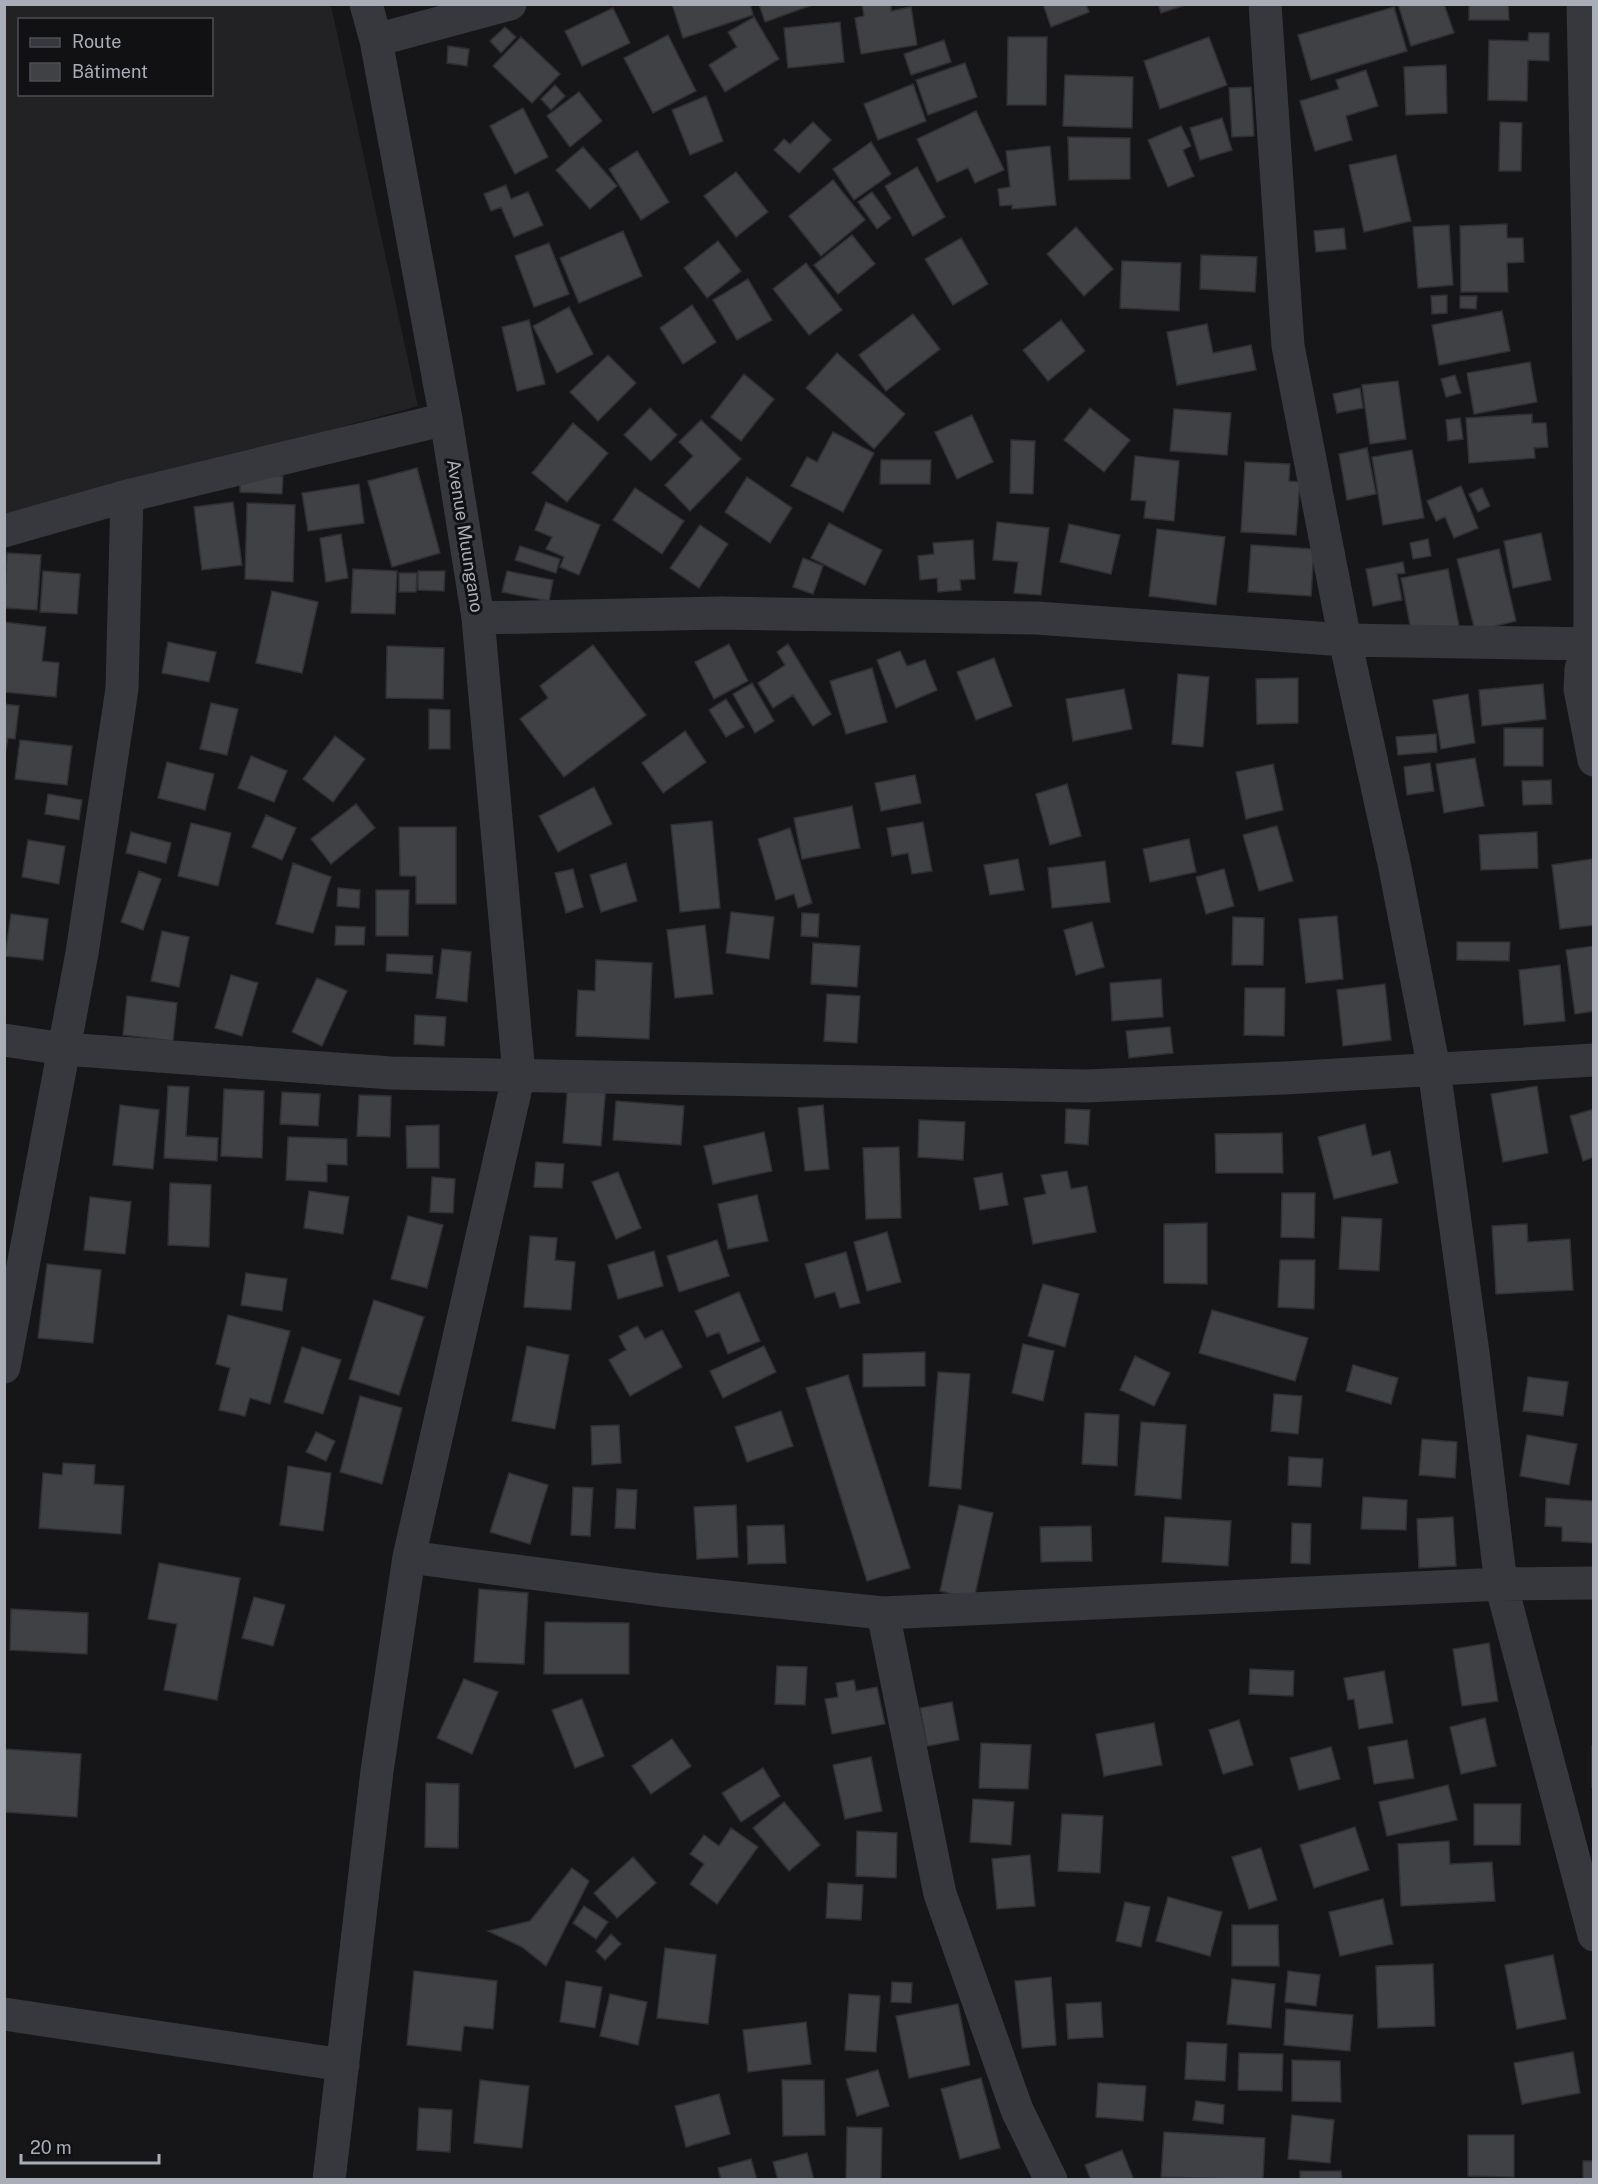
<svg xmlns="http://www.w3.org/2000/svg" width="1598" height="2184" font-family="'Public Sans',sans-serif">
	<style>
		.built { fill: #222225; fill-rule: evenodd }
		.building { fill: #404145; stroke: #303034; stroke-width: 1.5 }
		.lines { fill: none; stroke-linecap: round; stroke-linejoin: round }
		.minor { stroke: #37383d; stroke-width: 33 }
		.labels { text-anchor: middle; stroke-width: 6; stroke-linejoin: round; paint-order: stroke }
		.street-label { font-size: 18px; fill: #a8adb8; stroke: #111113 }
	</style>
	<rect width="100%" height="100%" fill="#161618"/>
	<path class="built" d="M5,5H331L418,406L5,519ZM20,20H212V94H20Z"/>
	<path class="building" d="M672,4H750L753,15L683,38Z
		M759,4H815L765,22Z
		M862,4H891V11L911,7L917,45L861,54L855,18L864,16Z
		M1043,4H1086L1089,12L1051,27Z
		M1158,4H1188L1161,13Z
		M1398,4H1444L1454,33L1411,46Z
		M1469,4H1508L1509,20H1469Z
		M1394,7L1407,51L1311,80L1298,35Z
		M613,8L630,43L582,66L565,31Z
		M754,17L779,59L725,92L709,65L737,47L728,32Z
		M840,22L844,62L788,68L784,28Z
		M505,27L516,37L501,53L490,41Z
		M1529,33H1549V61L1528,60L1527,101L1488,100L1489,40L1528,41Z
		M668,35L696,91L653,113L624,58Z
		M521,37L560,74L532,103L493,66Z
		M1008,37H1047L1046,105H1007Z
		M1209,37L1227,85L1160,109L1144,61Z
		M944,40L951,62L911,75L904,54Z
		M448,46L469,49L467,66L447,63Z
		M965,63L977,97L928,115L916,80Z
		M1446,65L1447,113L1406,115L1404,67Z
		M1366,70L1378,106L1346,116L1352,140L1315,151L1300,101L1339,89L1336,80Z
		M1065,75L1133,77L1132,128L1063,126Z
		M913,84L926,121L878,140L864,104Z
		M555,85L565,96L551,110L541,99Z
		M1251,87L1254,136L1232,137L1229,88Z
		M579,92L602,121L570,147L547,116Z
		M706,96L723,141L690,155L672,110Z
		M523,108L548,157L515,174L490,126Z
		M976,111L1004,170L975,183L968,168L937,182L917,139Z
		M1222,118L1232,150L1200,160L1190,128Z
		M813,122L831,140L799,173L774,150L784,139L790,144Z
		M1500,122L1522,123L1521,171H1499Z
		M1181,126L1191,146L1183,150L1194,176L1168,187L1148,140Z
		M1068,137L1130,138V179L1069,180Z
		M871,142L891,174L854,200L833,169Z
		M1050,146L1056,205L1012,209V205L1000,206L998,189L1010,187L1006,151Z
		M583,147L617,186L590,209L556,170Z
		M637,151L669,202L641,220L609,169Z
		M1396,155L1411,221L1364,232L1349,165Z
		M917,167L945,217L913,236L885,186Z
		M736,172L768,212L736,237L704,196Z
		M833,180L865,220L821,256L789,216Z
		M506,185L511,199L528,192L543,225L514,237L501,207L491,211L484,194Z
		M872,192L891,218L877,229L858,202Z
		M1507,224V238H1523L1524,262L1507,263L1508,292H1461L1460,226Z
		M1449,225L1453,285L1418,288L1413,227Z
		M1076,227L1113,269L1084,296L1047,254Z
		M1344,228L1346,249L1316,252L1314,231Z
		M623,231L642,276L579,303L560,258Z
		M852,235L875,264L838,294L814,265Z
		M961,238L988,284L953,305L925,259Z
		M718,241L741,271L707,298L684,268Z
		M549,243L569,294L534,307L515,256Z
		M1201,255L1257,257L1255,292L1200,289Z
		M1122,261L1181,263L1179,311L1120,308Z
		M806,263L842,310L809,335L773,289Z
		M748,279L772,320L737,340L713,300Z
		M1447,295V313L1432,314L1431,296Z
		M1460,296H1477L1476,309L1460,308Z
		M692,305L716,342L683,364L660,328Z
		M569,307L593,354L557,373L533,326Z
		M1502,311L1510,351L1439,365L1432,325Z
		M913,314L940,349L886,391L859,355Z
		M529,320L545,384L517,391L502,327Z
		M1061,320L1085,351L1048,381L1023,350Z
		M1207,324L1213,353L1251,345L1256,370L1177,385L1167,332Z
		M837,353L905,414L874,449L806,388Z
		M608,355L636,383L598,421L570,392Z
		M1530,362L1537,402L1474,414L1467,373Z
		M744,374L774,399L741,441L711,417Z
		M1455,375L1461,393L1446,397L1441,379Z
		M1398,381L1406,439L1370,444L1362,385Z
		M1360,388L1363,408L1337,413L1333,394Z
		M650,408L677,435L651,461L624,435Z
		M1090,408L1130,440L1104,472L1064,440Z
		M1174,409L1231,413L1227,455L1170,451Z
		M1532,414V423H1546L1548,447L1534,448L1535,458L1469,463L1466,418Z
		M972,415L993,462L957,479L935,432Z
		M1460,418L1463,439L1448,441L1446,420Z
		M701,420L741,459L690,511L665,485L693,456L679,442Z
		M573,423L608,453L567,502L532,473Z
		M833,432L874,453L843,512L791,486L807,457L817,462Z
		M1011,440L1035,441L1033,494L1010,493Z
		M1367,448L1376,494L1347,500L1339,454Z
		M1412,450L1424,518L1383,525L1372,457Z
		M1135,456L1179,461L1174,521L1144,518L1146,501L1131,500Z
		M881,460H931L930,484H880Z
		M1245,462L1290,464L1289,481L1300,482L1296,535L1241,532Z
		M417,468L440,553L392,567L368,481Z
		M240,475L283,476L282,494L240,492Z
		M747,477L792,508L770,543L725,512Z
		M359,484L364,523L308,531L302,493Z
		M1461,486L1478,528L1454,538L1445,517L1436,521L1427,501Z
		M635,488L684,521L662,554L613,520Z
		M1482,488L1490,506L1478,512L1469,494Z
		M233,502L242,565L202,570L194,507Z
		M546,502L600,525L579,575L560,567L564,557L546,549L552,537L535,530Z
		M247,503L295,505L293,582L245,579Z
		M997,522L1049,528L1041,595L1014,593L1018,562L993,560Z
		M829,523L882,550L865,585L811,558Z
		M1069,524L1120,535L1111,574L1060,562Z
		M700,525L728,544L699,588L670,568Z
		M1157,529L1225,537L1216,605L1149,596Z
		M1541,533L1551,580L1513,588L1504,541Z
		M341,534L348,578L326,582L320,538Z
		M1428,539L1431,556L1413,559L1410,543Z
		M973,540L975,579L960,580L961,590L938,592L937,578L920,580L918,556L934,554L933,543Z
		M1251,545L1314,549L1311,596L1248,592Z
		M520,546L560,559L556,573L515,560Z
		M1499,549L1516,621L1475,631L1457,559Z
		M7,553L41,555L37,610L4,608Z
		M803,558L823,566L813,594L793,587Z
		M1403,562L1405,573L1397,574L1402,600L1373,606L1366,569Z
		M353,569L397,571L395,614L351,613Z
		M1448,569L1460,631L1413,640L1401,578Z
		M43,571L80,574L77,614L40,612Z
		M418,571H445L444,591L418,590Z
		M507,571L553,580L549,601L502,592Z
		M399,573H417L416,592H399Z
		M272,591L318,602L302,673L256,663Z
		M4,622L46,627L42,661L59,663L56,697L4,692Z
		M168,642L216,652L209,682L162,673Z
		M729,644L748,681L714,699L695,662Z
		M788,644L831,714L813,726L793,695L773,708L758,683L785,665L777,652Z
		M593,645L646,715L564,777L520,719L548,698L540,686Z
		M387,646L444,648L443,699L386,698Z
		M900,651L907,666L925,660L937,690L896,708L877,660Z
		M994,658L1012,706L976,720L957,672Z
		M872,668L887,722L846,734L830,681Z
		M1178,674L1209,677L1203,747L1172,744Z
		M1298,678V723L1257,724L1256,679Z
		M752,683L774,721L755,733L733,694Z
		M1543,684L1546,719L1482,726L1479,690Z
		M1124,689L1132,729L1073,741L1066,699Z
		M1468,694L1475,743L1441,749L1433,700Z
		M726,699L744,727L726,737L709,710Z
		M211,703L238,709L227,755L200,749Z
		M4,704L19,706L15,739L8,738L4,760Z
		M429,709L450,710V749H429Z
		M1504,728H1543V766H1504Z
		M685,731L706,762L663,793L642,763Z
		M1436,734L1437,752L1398,755L1396,737Z
		M335,736L365,759L333,802L303,779Z
		M20,740L72,746L67,785L15,779Z
		M251,756L287,771L274,802L238,788Z
		M1475,758L1484,806L1444,813L1436,764Z
		M167,762L214,774L205,810L158,798Z
		M1430,763L1434,791L1407,795L1404,767Z
		M1273,764L1283,810L1246,819L1236,772Z
		M915,775L921,803L881,811L875,783Z
		M1551,780L1552,804L1523,805L1522,781Z
		M1067,784L1081,836L1050,845L1036,794Z
		M594,787L612,824L558,852L539,816Z
		M48,794L82,800L79,820L45,814Z
		M356,804L375,828L331,864L311,839Z
		M852,806L860,848L802,859L794,818Z
		M266,815L296,828L282,860L252,847Z
		M712,821L720,908L680,912L671,825Z
		M923,822L932,871L912,874L908,853L892,856L887,828Z
		M191,823L231,833L218,886L178,876Z
		M1277,826L1293,881L1259,891L1243,835Z
		M399,827H456V904H416V876H400Z
		M790,828L812,903L798,908L794,894L776,900L758,839Z
		M131,832L171,843L166,863L126,853Z
		M1537,832L1538,868L1481,870L1479,835Z
		M1189,839L1196,872L1150,882L1143,849Z
		M28,840L65,846L59,884L22,877Z
		M1018,859L1024,890L990,895L984,865Z
		M1592,859L1594,925L1560,929L1552,865Z
		M1105,861L1110,902L1052,908L1048,868Z
		M293,863L331,877L313,933L276,924Z
		M626,863L637,901L601,912L590,875Z
		M573,869L583,907L566,913L555,873Z
		M1224,869L1234,906L1206,914L1196,877Z
		M139,871L161,879L143,930L121,922Z
		M338,888L360,890L359,908L337,906Z
		M376,890H409L408,936H376Z
		M731,912L774,917L769,959L726,953Z
		M802,913L819,914L818,937L801,936Z
		M11,914L48,919L43,960L5,956Z
		M1337,916L1343,979L1306,983L1299,919Z
		M1233,917L1264,918L1263,965H1232Z
		M1092,922L1104,967L1076,975L1064,930Z
		M705,925L713,994L675,998L667,930Z
		M336,926L365,927L364,945H335Z
		M162,931L189,937L179,987L151,981Z
		M1457,942H1510L1509,961L1457,960Z
		M813,943L860,946L857,987L811,984Z
		M1594,946V1011L1575,1014L1566,950Z
		M442,949L471,952L467,1002L436,998Z
		M387,954L433,956L432,974L386,971Z
		M596,960L652,963L649,1039L576,1036L578,990L595,991Z
		M1560,965L1565,1021L1524,1025L1519,970Z
		M231,975L258,983L242,1036L215,1028Z
		M317,978L347,991L322,1046L292,1032Z
		M1161,979L1163,1017L1112,1021L1110,983Z
		M1385,984L1391,1040L1343,1046L1337,990Z
		M1245,988H1285L1284,1036L1244,1035Z
		M827,994L860,996L857,1043L824,1041Z
		M127,996L177,1003L173,1041L123,1035Z
		M415,1015L446,1017L444,1046L414,1044Z
		M1170,1027L1173,1053L1129,1058L1126,1031Z
		M568,1082L606,1085L601,1146L563,1143Z
		M168,1086L189,1087L186,1136L218,1138L217,1161L164,1158Z
		M1537,1086L1548,1153L1503,1162L1491,1094Z
		M224,1089L264,1091L262,1158L221,1156Z
		M282,1092L320,1094L318,1126L280,1124Z
		M359,1095L391,1096L390,1137L357,1136Z
		M616,1101L684,1106L681,1145L613,1140Z
		M120,1105L159,1110L153,1169L113,1165Z
		M823,1105L829,1169L805,1171L798,1108Z
		M1066,1109L1090,1110L1088,1145L1065,1143Z
		M1594,1109V1157L1583,1161L1570,1116Z
		M919,1120L965,1122L963,1160L918,1157Z
		M1365,1124L1372,1156L1390,1151L1398,1183L1334,1199L1318,1137Z
		M439,1125V1168H407L406,1126Z
		M764,1132L772,1171L713,1184L704,1146Z
		M1282,1133L1283,1173H1216L1215,1134Z
		M288,1137L347,1139V1165L327,1164V1182L286,1180Z
		M899,1147L901,1218L866,1219L863,1148Z
		M536,1162L564,1164L562,1188L534,1187Z
		M1067,1171L1071,1189L1087,1186L1096,1232L1033,1244L1024,1198L1046,1194L1041,1175Z
		M618,1172L641,1228L616,1239L592,1182Z
		M1002,1173L1008,1205L980,1210L974,1178Z
		M432,1177L455,1179L453,1213L430,1212Z
		M170,1183L211,1185L209,1247L168,1245Z
		M309,1191L349,1197L343,1234L304,1228Z
		M1282,1193H1315L1314,1238L1281,1237Z
		M757,1195L768,1241L728,1249L718,1204Z
		M90,1197L131,1202L125,1254L84,1250Z
		M408,1216L443,1225L427,1288L391,1279Z
		M1342,1217L1382,1219L1379,1271L1339,1269Z
		M1207,1223V1284L1164,1283V1224Z
		M1527,1224L1528,1242L1570,1239L1573,1290L1496,1294L1492,1226Z
		M887,1232L901,1282L867,1291L854,1242Z
		M530,1236L557,1238L555,1260L575,1262L571,1310L524,1307Z
		M717,1240L729,1276L679,1292L667,1256Z
		M654,1251L663,1286L618,1299L608,1265Z
		M846,1252L860,1303L840,1308L835,1292L815,1298L805,1264Z
		M1280,1260H1315L1314,1309L1278,1307Z
		M47,1264L101,1270L93,1343L38,1338Z
		M246,1273L287,1279L282,1311L241,1305Z
		M1043,1284L1079,1294L1065,1347L1028,1336Z
		M739,1292L760,1341L728,1354L719,1332L707,1337L695,1311Z
		M374,1300L424,1317L399,1395L349,1379Z
		M1212,1310L1308,1338L1295,1381L1199,1353Z
		M228,1315L290,1331L270,1404L250,1398L245,1416L219,1410L230,1368L216,1364Z
		M637,1326L645,1339L662,1330L682,1367L630,1396L609,1360L626,1350L619,1336Z
		M1023,1344L1054,1351L1043,1401L1012,1393Z
		M527,1346L569,1355L555,1429L512,1421Z
		M764,1346L776,1372L723,1398L710,1371Z
		M302,1347L341,1360L323,1414L284,1402Z
		M925,1352V1386L863,1387V1354Z
		M1135,1356L1170,1373L1154,1406L1120,1390Z
		M1353,1365L1398,1378L1391,1404L1346,1391Z
		M938,1372L970,1374L961,1489L929,1486Z
		M848,1375L910,1568L867,1581L806,1388Z
		M1528,1377L1568,1382L1563,1416L1523,1411Z
		M1274,1394L1302,1396L1298,1434L1271,1431Z
		M360,1396L402,1408L382,1484L340,1472Z
		M781,1411L793,1446L747,1462L735,1427Z
		M1085,1413L1119,1415L1117,1466L1082,1464Z
		M1141,1422L1186,1425L1181,1499L1135,1495Z
		M619,1425L621,1463L592,1465L591,1426Z
		M316,1432L335,1441L326,1461L306,1452Z
		M1527,1435L1577,1444L1569,1485L1520,1476Z
		M1422,1439L1457,1442L1455,1478L1419,1475Z
		M1289,1457L1323,1459L1321,1487L1288,1485Z
		M63,1463L95,1465L94,1484L124,1486L121,1534L39,1528L43,1473L62,1475Z
		M288,1466L331,1473L323,1531L280,1525Z
		M509,1473L548,1485L530,1544L490,1532Z
		M573,1487L593,1488L590,1536L571,1535Z
		M617,1489L637,1490L635,1529L615,1528Z
		M1363,1497L1407,1500L1406,1530L1361,1529Z
		M1546,1498L1594,1501V1543L1562,1541V1527L1545,1526Z
		M736,1505L738,1557L697,1559L694,1507Z
		M959,1505L993,1513L974,1599L940,1591Z
		M1165,1517L1231,1521L1228,1566L1162,1562Z
		M1453,1517L1456,1566L1419,1568L1417,1519Z
		M1292,1523L1311,1524L1310,1564L1291,1563Z
		M784,1525L786,1563L748,1564L747,1526Z
		M1091,1526L1092,1561L1041,1562L1040,1527Z
		M159,1563L240,1578L217,1700L164,1690L177,1624L148,1619Z
		M479,1589L528,1593L524,1664L474,1662Z
		M254,1597L285,1605L273,1646L242,1638Z
		M11,1609L88,1613L87,1654L10,1650Z
		M545,1622L629,1623V1674H544Z
		M1489,1643L1498,1701L1462,1706L1453,1649Z
		M777,1666L807,1667L805,1705L775,1704Z
		M1250,1669L1294,1671L1293,1696L1249,1694Z
		M1384,1671L1393,1723L1359,1729L1354,1699L1348,1700L1344,1678Z
		M464,1679L498,1692L472,1754L437,1738Z
		M854,1680L856,1691L877,1687L885,1724L832,1734L825,1699L838,1697L836,1683Z
		M582,1699L604,1756L575,1768L552,1710Z
		M952,1702L959,1740L927,1746L920,1708Z
		M1485,1718L1496,1766L1461,1774L1450,1727Z
		M1239,1720L1253,1765L1223,1774L1209,1730Z
		M1154,1723L1162,1765L1104,1776L1096,1734Z
		M672,1739L691,1766L651,1794L632,1766Z
		M1407,1740L1414,1778L1374,1784L1368,1747Z
		M981,1743L1031,1745L1028,1789L979,1788Z
		M1592,1746H1594V1787H1592Z
		M1331,1747L1340,1779L1299,1790L1290,1758Z
		M4,1749L81,1754L77,1817L4,1812Z
		M871,1757L882,1811L845,1819L833,1765Z
		M763,1768L780,1796L741,1822L722,1793Z
		M426,1783L459,1784L458,1848L425,1847Z
		M1448,1785L1457,1820L1387,1836L1379,1802Z
		M973,1799L1014,1802L1011,1845L970,1842Z
		M784,1802L820,1845L789,1871L753,1828Z
		M1474,1804H1521L1520,1845H1474Z
		M1062,1814L1103,1816L1100,1873L1058,1871Z
		M1355,1827L1369,1870L1314,1888L1300,1845Z
		M731,1828L758,1847L717,1904L690,1884L704,1864L690,1854L704,1835L719,1846Z
		M857,1831L897,1833L896,1878L856,1876Z
		M1449,1841L1450,1864L1492,1862L1495,1901L1401,1906L1398,1844Z
		M1261,1848L1277,1900L1249,1909L1232,1857Z
		M1030,1855L1035,1906L997,1909L992,1859Z
		M633,1857L656,1883L617,1918L594,1893Z
		M572,1868L589,1881L546,1966L522,1947L488,1931L530,1921Z
		M828,1883L863,1885L861,1920L826,1918Z
		M1168,1897L1222,1912L1210,1956L1156,1941Z
		M1383,1899L1393,1944L1340,1956L1329,1912Z
		M1125,1902L1150,1907L1141,1947L1116,1941Z
		M584,1906L608,1922L596,1939L573,1923Z
		M1232,1925H1278L1279,1966H1232Z
		M611,1934L621,1944L605,1960L596,1951Z
		M665,1948L716,1955L708,2024L657,2018Z
		M1553,1955L1566,2019L1517,2029L1505,1965Z
		M1433,1964L1435,2026L1378,2028L1376,1966Z
		M414,1971L497,1981L493,2029L464,2026L461,2051L407,2045Z
		M1288,1971L1320,1975L1316,2006L1285,2002Z
		M1051,1977L1056,2045L1022,2048L1015,1981Z
		M1232,1979L1275,1984L1271,2028L1227,2024Z
		M566,1981L602,1987L595,2028L560,2022Z
		M892,1982L912,1983L911,2003L891,2002Z
		M610,1994L647,2002L638,2045L600,2036Z
		M849,1994L880,1996L876,2052L845,2050Z
		M1101,2002L1103,2037L1068,2039L1066,2004Z
		M958,2004L970,2065L909,2078L896,2016Z
		M1286,2009L1353,2015L1350,2051L1284,2045Z
		M806,2022L811,2064L748,2072L743,2030Z
		M1187,2042L1227,2044L1225,2081L1185,2079Z
		M1573,2052L1580,2093L1522,2104L1514,2063Z
		M1239,2053L1283,2054L1282,2091L1238,2090Z
		M1292,2060L1340,2061L1341,2102L1292,2101Z
		M878,2070L889,2106L857,2116L846,2079Z
		M981,2078L1000,2148L960,2159L941,2089Z
		M480,2080L529,2086L522,2148L474,2143Z
		M782,2080H824L825,2135L783,2136Z
		M1098,2083L1146,2086L1143,2121L1096,2117Z
		M719,2094L730,2134L686,2147L675,2106Z
		M1196,2101L1224,2105L1223,2124L1193,2120Z
		M419,2108L452,2110L450,2152L417,2150Z
		M1292,2115L1334,2120L1330,2163L1288,2159Z
		M847,2127L882,2128L881,2180H846Z
		M1164,2132L1265,2138L1263,2180L1161,2177Z
		M1468,2135H1514V2177L1468,2176Z
		M1122,2150L1134,2180H1091L1085,2165Z
		M807,2153L814,2180H778L773,2162Z
		M751,2159L757,2180H721L718,2168Z
		M1583,2161H1594V2180H1583Z
		M1300,2171H1341L1342,2180H1300Z"/>
	<g class="lines">
		<path class="minor" d="M1265,4L1288,346L1345,640L1395,868L1434,1069L1473,1353L1501,1584L1594,1935
			M1583,4L1588,246L1590,571V643L1581,669L1580,689L1594,760
			M376,40L510,4
			M4,531L127,496L446,419
			M478,618L720,613L1036,618L1345,640L1594,644
			M4,1040L64,1049L391,1073L1085,1086L1285,1078L1594,1060
			M4,1367L82,953L122,689L127,496
			M409,1557L660,1590L883,1613L1501,1584L1594,1583
			M883,1613L940,1894L1017,2110L1051,2180
			M4,2014L343,2065
			M329,2180L377,1771L409,1557L519,1074L478,618L446,419L376,40L366,4"/>
	</g>
	<g class="labels">
		<g class="street-label">
			<text transform="translate(465 536) rotate(81)" y="6">Avenue Muungano</text>
		</g>
	</g>
	<rect width="1598" height="2184" fill="none" stroke="#a8adb8" stroke-width="12"/>
	<rect x="18" y="18" width="195" height="78" fill="#111113" stroke="#4d4f55" stroke-width="1.5"/>
	<rect x="30" y="38" width="30" height="9" fill="#37383d" stroke="#4d4f55" stroke-width="1.5"/>
	<text x="72" y="48" font-size="18" fill="#a8adb8">Route</text>
	<rect x="30" y="63" width="30" height="18" fill="#404145" stroke="#4d4f55" stroke-width="1.5"/>
	<text x="72" y="78" font-size="18" fill="#a8adb8">Bâtiment</text>
	<path d="M21 2154v9h138v-9" fill="none" stroke="#a8adb8" stroke-width="3"/>
	<text x="30" y="2154" font-size="18" fill="#a8adb8" stroke="#111113" stroke-width="4.5" paint-order="stroke">20 m</text>
</svg>
